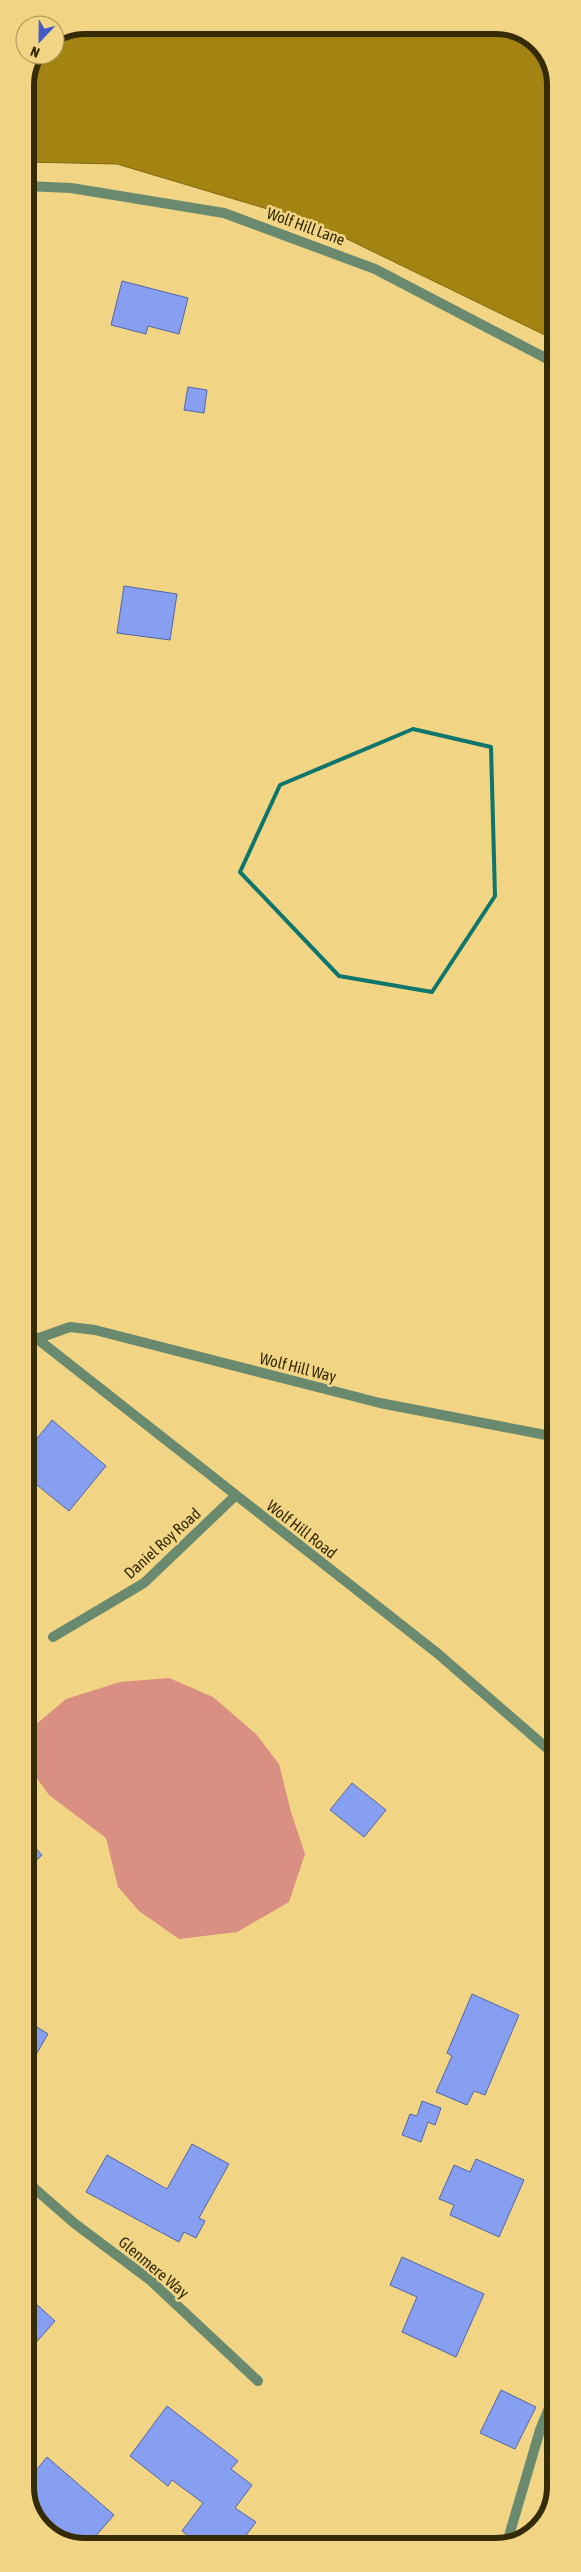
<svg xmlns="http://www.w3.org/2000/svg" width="581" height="2572" font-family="'Asap Condensed',sans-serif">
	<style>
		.green { fill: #d98f82 }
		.water { fill: #a38311; stroke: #82690e }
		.building { fill: #879ff1; stroke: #5365a7 }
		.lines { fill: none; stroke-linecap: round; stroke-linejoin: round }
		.minor { stroke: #698a6f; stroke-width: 10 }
		.marked { fill: none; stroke: #0f766e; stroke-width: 4; stroke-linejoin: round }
		.labels { text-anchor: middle; stroke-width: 5; stroke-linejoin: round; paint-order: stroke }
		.street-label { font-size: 16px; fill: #362b07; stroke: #f2d584 }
		.rim { fill: none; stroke: #362b07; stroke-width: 6 }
	</style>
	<rect width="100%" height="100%" fill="#f2d584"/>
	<path class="green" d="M169,1678L213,1697L256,1734L279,1764L291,1812L305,1854L289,1902L237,1932L179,1939L139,1911L118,1887L106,1838L49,1795L26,1763V1754L34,1726L66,1699L120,1682Z"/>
	<path class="water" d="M85,25H503L538,42L555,74V340L312,222L284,214L281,218L274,211L117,164L25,162V85L38,55H55V37Z"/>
	<path class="building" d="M122,281L188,298L179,334L148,326L146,334L111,325Z
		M188,387L207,390L204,413L184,410Z
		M124,586L177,594L170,640L117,633Z
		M52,1420L106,1466L69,1511L26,1476V1452Z
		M352,1783L386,1810L364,1837L330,1810Z
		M26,1837L42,1855L26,1870Z
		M556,1897V1919L545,1909Z
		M472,1994L519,2015L485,2095L474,2091L467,2105L436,2092L452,2056L447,2053Z
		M26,2020L48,2034L37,2053L26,2046Z
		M422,2101L441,2108L435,2125L428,2122L421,2142L402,2135L410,2114L417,2116Z
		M192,2144L229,2164L199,2218L205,2221L196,2238L184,2232L179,2242L86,2192L107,2155L167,2189Z
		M476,2159L524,2180L499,2237L450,2215L454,2205L439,2199L454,2165L470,2172Z
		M402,2257L484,2294L456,2357L402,2332L417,2297L390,2285Z
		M34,2302L55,2321L31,2348L26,2343V2310Z
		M501,2390L536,2407L515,2449L480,2433Z
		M167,2406L238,2461L231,2469L252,2485L235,2508L256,2522L241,2542L233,2535L225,2546L217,2544L215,2546H202L182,2531L203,2503L172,2480L168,2486L130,2456Z
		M47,2457L114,2515L94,2538L90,2535L80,2547L43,2530L27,2500L36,2489L27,2481Z"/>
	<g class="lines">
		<path class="minor" d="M25,186L71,188L224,213L375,269L555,363
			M26,1330L437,1653L556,1756
			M36,1339L70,1327L95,1330L380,1403L556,1437
			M53,1637L144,1583L235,1496
			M26,2181L74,2223L150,2280L258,2381
			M506,2546L540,2430L556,2391"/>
	</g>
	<path class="marked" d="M413,729L491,747L495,896L432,992L339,976L240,872L280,785Z"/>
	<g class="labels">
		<g class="street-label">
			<text transform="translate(306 226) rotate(20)" y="6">Wolf Hill Lane</text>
			<text transform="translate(298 1367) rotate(14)" y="6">Wolf Hill Way</text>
			<text transform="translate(302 1529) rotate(38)" y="6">Wolf Hill Road</text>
			<text transform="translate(162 1543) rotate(-42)" y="6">Daniel Roy Road</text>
			<text transform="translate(154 2267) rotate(40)" y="6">Glenmere Way</text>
		</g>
	</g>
	<path d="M0 0H581V2572H0ZM85 34H496A51 51 0 0 1 547 85V2487A51 51 0 0 1 496 2538H85A51 51 0 0 1 34 2487V85A51 51 0 0 1 85 34Z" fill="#f2d584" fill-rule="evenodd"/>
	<path class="rim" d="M85 34H496A51 51 0 0 1 547 85V2487A51 51 0 0 1 496 2538H85A51 51 0 0 1 34 2487V85A51 51 0 0 1 85 34Z"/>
	<g transform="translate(40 40) rotate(202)"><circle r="24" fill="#f2d584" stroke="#a79152"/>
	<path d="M0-4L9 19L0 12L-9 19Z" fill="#435acd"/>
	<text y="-8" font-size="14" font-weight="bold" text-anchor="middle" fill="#362b07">N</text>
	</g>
</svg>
